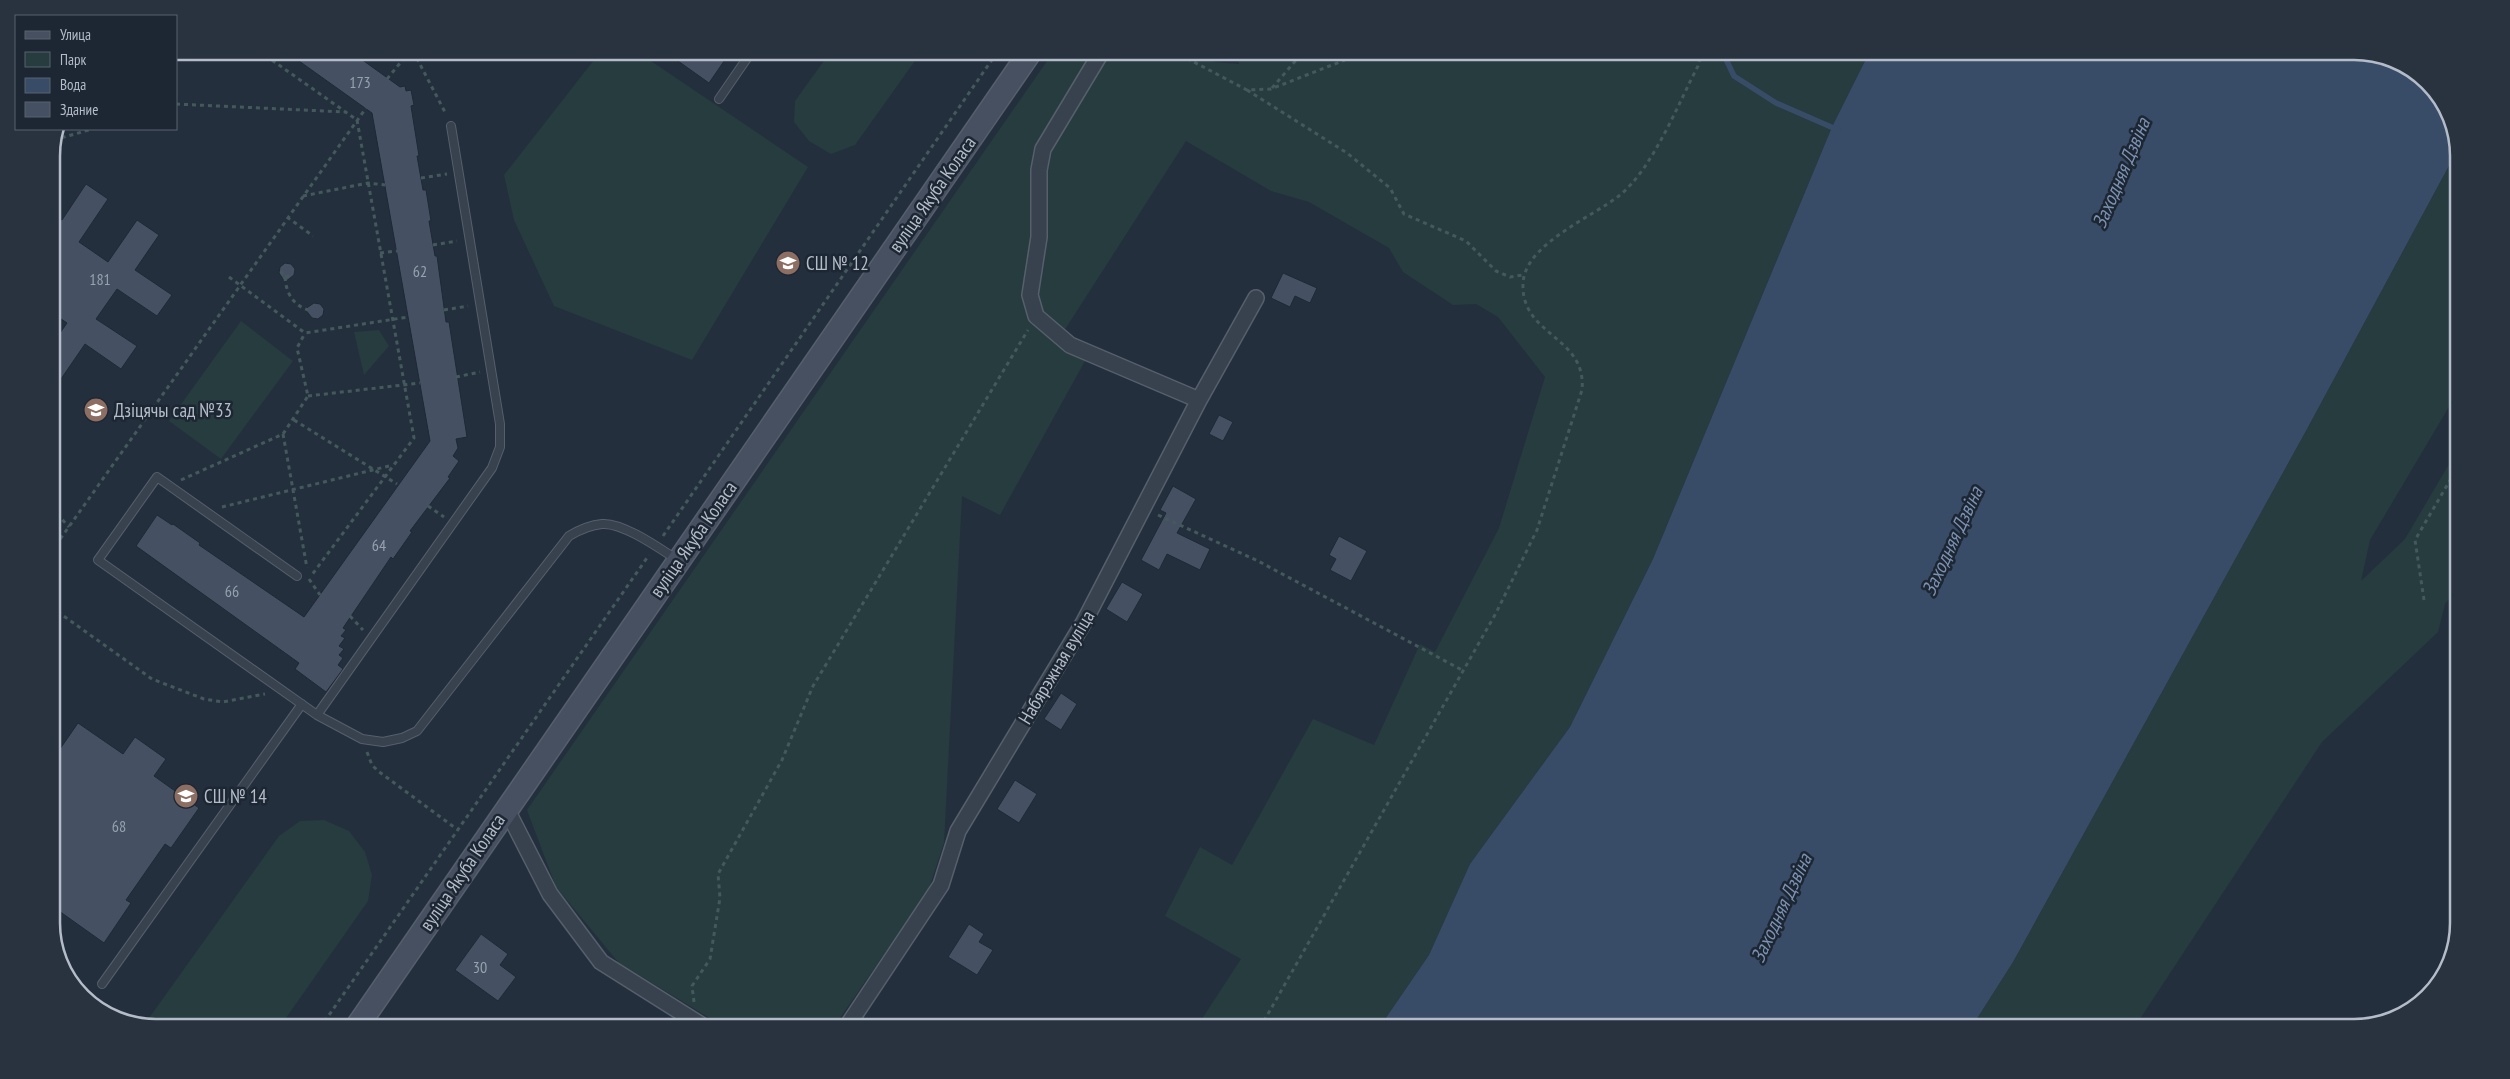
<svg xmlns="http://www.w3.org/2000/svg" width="2510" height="1079" font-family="'PT Sans Narrow',sans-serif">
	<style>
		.green { fill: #263c3f }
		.water { fill: #394c67 }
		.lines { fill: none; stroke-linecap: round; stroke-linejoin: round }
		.stream { stroke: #394c67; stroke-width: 5.5 }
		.building { fill: #455162; stroke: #1f2835 }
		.lane-casing { stroke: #565f6c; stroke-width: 10 }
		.street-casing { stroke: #565f6c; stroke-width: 18 }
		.secondary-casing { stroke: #565f6c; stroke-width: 25 }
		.path { stroke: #44595c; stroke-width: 3; stroke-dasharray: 4 4; stroke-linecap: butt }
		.lane { stroke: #38414e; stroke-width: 8 }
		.street { stroke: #38414e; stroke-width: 15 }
		.secondary { stroke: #465061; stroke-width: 22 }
		.labels { text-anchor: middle; stroke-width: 5; stroke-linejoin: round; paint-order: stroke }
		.number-label { font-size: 16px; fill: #98a1af }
		.street-label { font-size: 19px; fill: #b4bcc9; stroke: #1d2633 }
		.poi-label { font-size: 19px; fill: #b4bcc9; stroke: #1d2633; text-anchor: start }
		.water-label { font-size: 20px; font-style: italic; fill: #7c92b1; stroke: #1d2633 }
		.rim { fill: none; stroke: #b4bcc9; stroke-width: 2.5 }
	</style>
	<rect width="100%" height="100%" fill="#242f3e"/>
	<path class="green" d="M601,51H636L808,167L692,360L554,306L514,220L504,175Z
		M831,51H922L855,145L831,154L809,141L794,122L795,101Z
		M1054,51H1199L1215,62L1239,64L1236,51H1870L1832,127L1653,559L1570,727L1470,864L1429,955L1379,1028H1196L1241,959L1165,916L1200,847L1232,865L1313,719L1374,745L1420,644L1435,652L1499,528L1545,377L1498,317L1476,304L1453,305L1403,272L1389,248L1309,202L1271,191L1186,141L1064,331L1091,350L1000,515L962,496L944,843L928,891L833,1028H726L619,963L556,887L527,810Z
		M2458,149L2459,390L2370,540L2361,581L2405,539L2459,447V588L2445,604L2438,632L2322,742L2134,1028H1971L2013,962L2307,429Z
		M241,321L293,361L221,459L169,421Z
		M379,330L389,346L364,375L354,332Z
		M324,820L349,831L365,852L372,875L368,901L279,1028H156L144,1025L279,836L300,821Z"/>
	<path class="water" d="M1870,51H2354L2394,59L2437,92L2458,149L2307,429L2013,962L1971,1028H1379L1429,955L1470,864L1570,727L1653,559L1832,127Z"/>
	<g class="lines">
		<path class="stream" d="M1722,51L1734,76L1776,103L1838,130"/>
	</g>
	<path class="building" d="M285,51H350L400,87L405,86L406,91L411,90L414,105L411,106L419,156H417L423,190H426L431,221H429L435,256H437L446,322H449L467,437L456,439L458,448L453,456L459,461L448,477L450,478L410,531L412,532L393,559L391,557L343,628L346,630L341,636L345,638L339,646L344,649L339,655L343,658L338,665L343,669L326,692L295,669L299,663L136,546L157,515L172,525L173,524L200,543L199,545L304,617L430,441L372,113Z
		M664,51H731L709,83Z
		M86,184L108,199L79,242L108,262L137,220L159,235L135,270L172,295L157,316L117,289L96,319L137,346L121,369L85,344L61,379L51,372V346L67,323L51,312V213L62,220Z
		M285,263L291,264L295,269L294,275L285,282L279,273L280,267Z
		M1283,273L1317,288L1310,303L1295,296L1290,307L1271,298Z
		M314,303L320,304L324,309L323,315L318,319L312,318L305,309Z
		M1219,415L1233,422L1223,441L1209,434Z
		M1173,486L1196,499L1177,533L1210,549L1200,570L1167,554L1159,570L1141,560L1166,513L1160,510Z
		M1339,536L1367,551L1351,581L1330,570L1336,559L1329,555Z
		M1122,582L1143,594L1127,622L1106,609Z
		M1061,693L1077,704L1061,730L1044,719Z
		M78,723L123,754L135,737L166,759L154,776L199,808L171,848L165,844L126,900L131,903L104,943L52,906L51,762Z
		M1015,780L1037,794L1019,823L997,809Z
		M969,924L984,934L979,942L993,950L977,975L948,957Z
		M481,934L508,954L500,965L516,977L498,1001L455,970Z"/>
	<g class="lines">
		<defs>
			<path id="lane" d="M719,99L752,51
				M297,576L157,477L98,560L317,715L362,739L383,742L402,738L417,731L569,536C579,530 590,525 602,524C622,522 659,548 676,559
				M317,715L492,468L500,447V424L451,126
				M102,984L302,704"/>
			<path id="street" d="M1102,51L1043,149L1039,170V237L1030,295L1036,316L1070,345L1199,400
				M506,808L550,894L601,962L706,1028
				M846,1028L941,885L958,831L1084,622L1199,400L1256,298"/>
			<path id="secondary" d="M356,1028L1031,51"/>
		</defs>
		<use href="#lane" class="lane-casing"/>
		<use href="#street" class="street-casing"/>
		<use href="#secondary" class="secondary-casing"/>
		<path class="path" d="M259,51L357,120L414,438L311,576
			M413,51L446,114
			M1173,51L1247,90L1271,89L1350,58L1358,51
			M387,79L410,51
			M1272,88L1304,51
			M1247,90L1347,153L1390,188L1404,214L1466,241L1496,271L1510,277L1523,275
			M176,104L345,112
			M54,140L92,129
			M421,178L447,174
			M303,196L368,183L385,185
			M287,217L313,236
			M433,245L457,241
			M380,253L397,251
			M281,271L284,277L291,276
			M229,277L305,333L408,317
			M285,277C286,293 293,305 308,310
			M444,310L468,306
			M456,377L480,372
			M308,396L420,383
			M294,420L397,484
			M283,434L307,568
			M181,480L283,434L308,396L297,348L305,333
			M428,506L444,517
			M222,507L393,465
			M57,514L69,527
			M1158,515L1258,561L1462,670
			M663,536L998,51
			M51,552L366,108
			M309,579L320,595
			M2424,600L2415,540L2459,465
			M51,607L152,679L204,699L223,702L265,694
			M350,616L363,630
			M367,752L372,765L378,771L458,830
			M694,1002L692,986L710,959L720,898L718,874L782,760L813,686L1028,330
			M320,1028L649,555
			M1260,1028L1496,613L1537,530L1582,390C1587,336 1521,336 1523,284C1524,244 1593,217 1620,195C1653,168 1678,104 1698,66L1702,51"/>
		<use href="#lane" class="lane"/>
		<use href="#street" class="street"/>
		<use href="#secondary" class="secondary"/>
	</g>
	<defs>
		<symbol id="school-disc" viewBox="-11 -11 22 22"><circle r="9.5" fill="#8d6e63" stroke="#1d2633"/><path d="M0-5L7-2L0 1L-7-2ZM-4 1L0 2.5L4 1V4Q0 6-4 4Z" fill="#fff"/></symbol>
	</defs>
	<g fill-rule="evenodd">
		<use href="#school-disc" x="774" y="249" width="28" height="28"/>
		<use href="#school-disc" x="82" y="396" width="28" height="28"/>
		<use href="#school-disc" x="172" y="782" width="28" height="28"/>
	</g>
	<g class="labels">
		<g class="number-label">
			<text x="360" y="88">173</text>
			<text x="420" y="277">62</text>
			<text x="100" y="285">181</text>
			<text x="379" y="551">64</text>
			<text x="232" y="597">66</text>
			<text x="119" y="832">68</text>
			<text x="480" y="973">30</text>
		</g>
		<g class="street-label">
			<text transform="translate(932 194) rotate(-55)" y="7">вуліца Якуба Коласа</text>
			<text transform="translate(693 539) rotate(-55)" y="7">вуліца Якуба Коласа</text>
			<text transform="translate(1056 667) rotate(-59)" y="7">Набярэжная вуліца</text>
			<text transform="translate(462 872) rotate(-56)" y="7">вуліца Якуба Коласа</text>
		</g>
		<g class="poi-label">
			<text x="806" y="270">СШ № 12</text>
			<text x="114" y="417">Дзіцячы сад №33</text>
			<text x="204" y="803">СШ № 14</text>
		</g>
		<g class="water-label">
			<text transform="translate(2121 173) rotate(-67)" y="7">Заходняя Дзвіна</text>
			<text transform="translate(1952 541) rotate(-65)" y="7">Заходняя Дзвіна</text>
			<text transform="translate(1781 908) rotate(-65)" y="7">Заходняя Дзвіна</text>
		</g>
	</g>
	<path d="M0 0H2510V1079H0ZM156 60H2354A96 96 0 0 1 2450 156V923A96 96 0 0 1 2354 1019H156A96 96 0 0 1 60 923V156A96 96 0 0 1 156 60Z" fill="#29323f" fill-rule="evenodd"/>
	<path class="rim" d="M156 60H2354A96 96 0 0 1 2450 156V923A96 96 0 0 1 2354 1019H156A96 96 0 0 1 60 923V156A96 96 0 0 1 156 60Z"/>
	<rect x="15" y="15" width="162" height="115" fill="#1d2633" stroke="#59626f"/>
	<rect x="25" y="31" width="25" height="8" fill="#465061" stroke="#59626f"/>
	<text x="60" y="40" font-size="15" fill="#b4bcc9">Улица</text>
	<rect x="25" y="52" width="25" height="15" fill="#263c3f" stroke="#59626f"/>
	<text x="60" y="65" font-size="15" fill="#b4bcc9">Парк</text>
	<rect x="25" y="78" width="25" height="15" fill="#394c67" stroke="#59626f"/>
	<text x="60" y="90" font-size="15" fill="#b4bcc9">Вода</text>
	<rect x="25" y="102" width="25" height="15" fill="#455162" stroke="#59626f"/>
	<text x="60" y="115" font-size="15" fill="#b4bcc9">Здание</text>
</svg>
